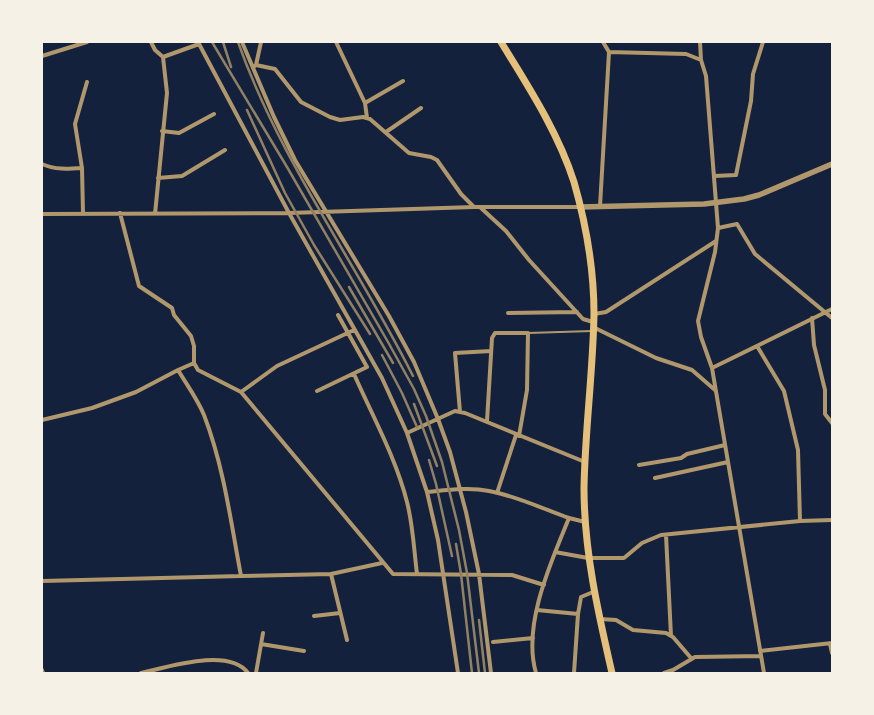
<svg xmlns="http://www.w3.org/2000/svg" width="874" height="715" font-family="'PT Sans',sans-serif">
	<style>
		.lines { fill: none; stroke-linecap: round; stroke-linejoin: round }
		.service { stroke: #b1986c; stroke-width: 2 }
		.minor { stroke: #b1986c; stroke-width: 4 }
		.tertiary { stroke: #b1986c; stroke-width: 5.5 }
		.primary { stroke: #e5c07b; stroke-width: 7 }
		.rail { stroke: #918062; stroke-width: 2.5 }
	</style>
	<rect width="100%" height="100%" fill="#14213d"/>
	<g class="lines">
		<path class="service" d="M528,333L592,331"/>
		<path class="minor" d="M151,42L155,50L163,57L167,93L155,214
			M198,42L289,213L382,378L407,433L427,492L438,540L458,673
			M242,42L274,117L295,160L389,316L414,362L438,419L450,452L466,512L479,574L491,673
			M336,42L365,103L367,118
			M700,42L701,60L706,76L718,228L715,252L698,321L701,337L712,368L764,673
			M609,52L686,54L701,60
			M42,56L87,42
			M163,57L199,44
			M256,65L261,42
			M253,67L256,65L275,69L301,102L330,117L340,120L363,117L370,119L409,153L431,157L437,160L461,194L474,207
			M365,103L403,81
			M162,131L179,133L214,114
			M386,132L421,108
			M42,164C55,170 68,169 82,168
			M714,176L736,175L751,101L753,74L763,42
			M158,178L182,176L225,150
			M600,206L609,52L603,42
			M481,208L506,231L529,260L583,319L593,322
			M83,213L82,168L75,124L87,82
			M120,213L139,286L172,308L174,315L191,336L194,346V363L198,370L241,392L393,574L512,575L544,585
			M42,214L289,213L474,207H580
			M718,228L737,224L755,254L832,318
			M508,313L577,312
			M594,314L606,312L716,241
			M812,318L814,345L825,390V414L832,423
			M593,327L656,358L692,370L715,390
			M757,346L784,391L798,450L800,521
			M194,363L178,370C187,385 198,400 204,415C224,467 231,523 241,576L331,574L382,563
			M712,368L832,309
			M354,374C372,415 396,458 407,502C413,525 414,550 417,574
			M317,391L367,367L338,315
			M241,392L277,366L354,330
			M460,412L455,353L491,351
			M42,420L92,408L136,392L178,370
			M487,421L492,338L495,333H528L527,390L519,436
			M407,433L455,411L465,413L585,462
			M639,465L681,458L687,454L725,445
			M655,478L728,462
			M427,492C448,490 469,487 489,491C517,496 543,509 569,518
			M497,493L516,435
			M666,535L671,636
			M555,552L588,558H624L642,543L661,535L800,521L832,520
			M331,574L347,640
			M42,581L241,576
			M537,610L578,614
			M314,616L340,613
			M600,619L616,620L633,630L666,633L673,637L691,658
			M493,642L533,638
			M261,644L304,651
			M830,644L832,653
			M760,651L832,643
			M42,670L43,673
			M141,673C168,667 229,647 248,673
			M256,673L263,633
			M536,673C522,625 551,562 569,518L585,522
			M574,673L578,614L581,597L593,592
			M664,673L673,670L695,657L761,656"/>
		<path class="tertiary" d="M580,207L704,204L744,199L759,195L832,164"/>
		<path class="primary" d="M501,42C528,86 558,132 574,182C586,224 594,270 594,314C593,372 585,430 584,488C584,551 598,612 612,673"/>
		<path class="rail" d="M212,42L287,167L388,342L414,389L426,416L442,462L459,530L467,573L479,673
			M223,42L231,67
			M238,42C280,161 357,264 413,376
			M247,110L285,193L314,245L370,334
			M349,287L393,363
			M382,355L402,393L417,427
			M414,404L437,466
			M429,460L436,484L452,556
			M456,544L461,574L472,673
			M479,620L485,673"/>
	</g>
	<rect width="874" height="715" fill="none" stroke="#f6f1e7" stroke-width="86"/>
</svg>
